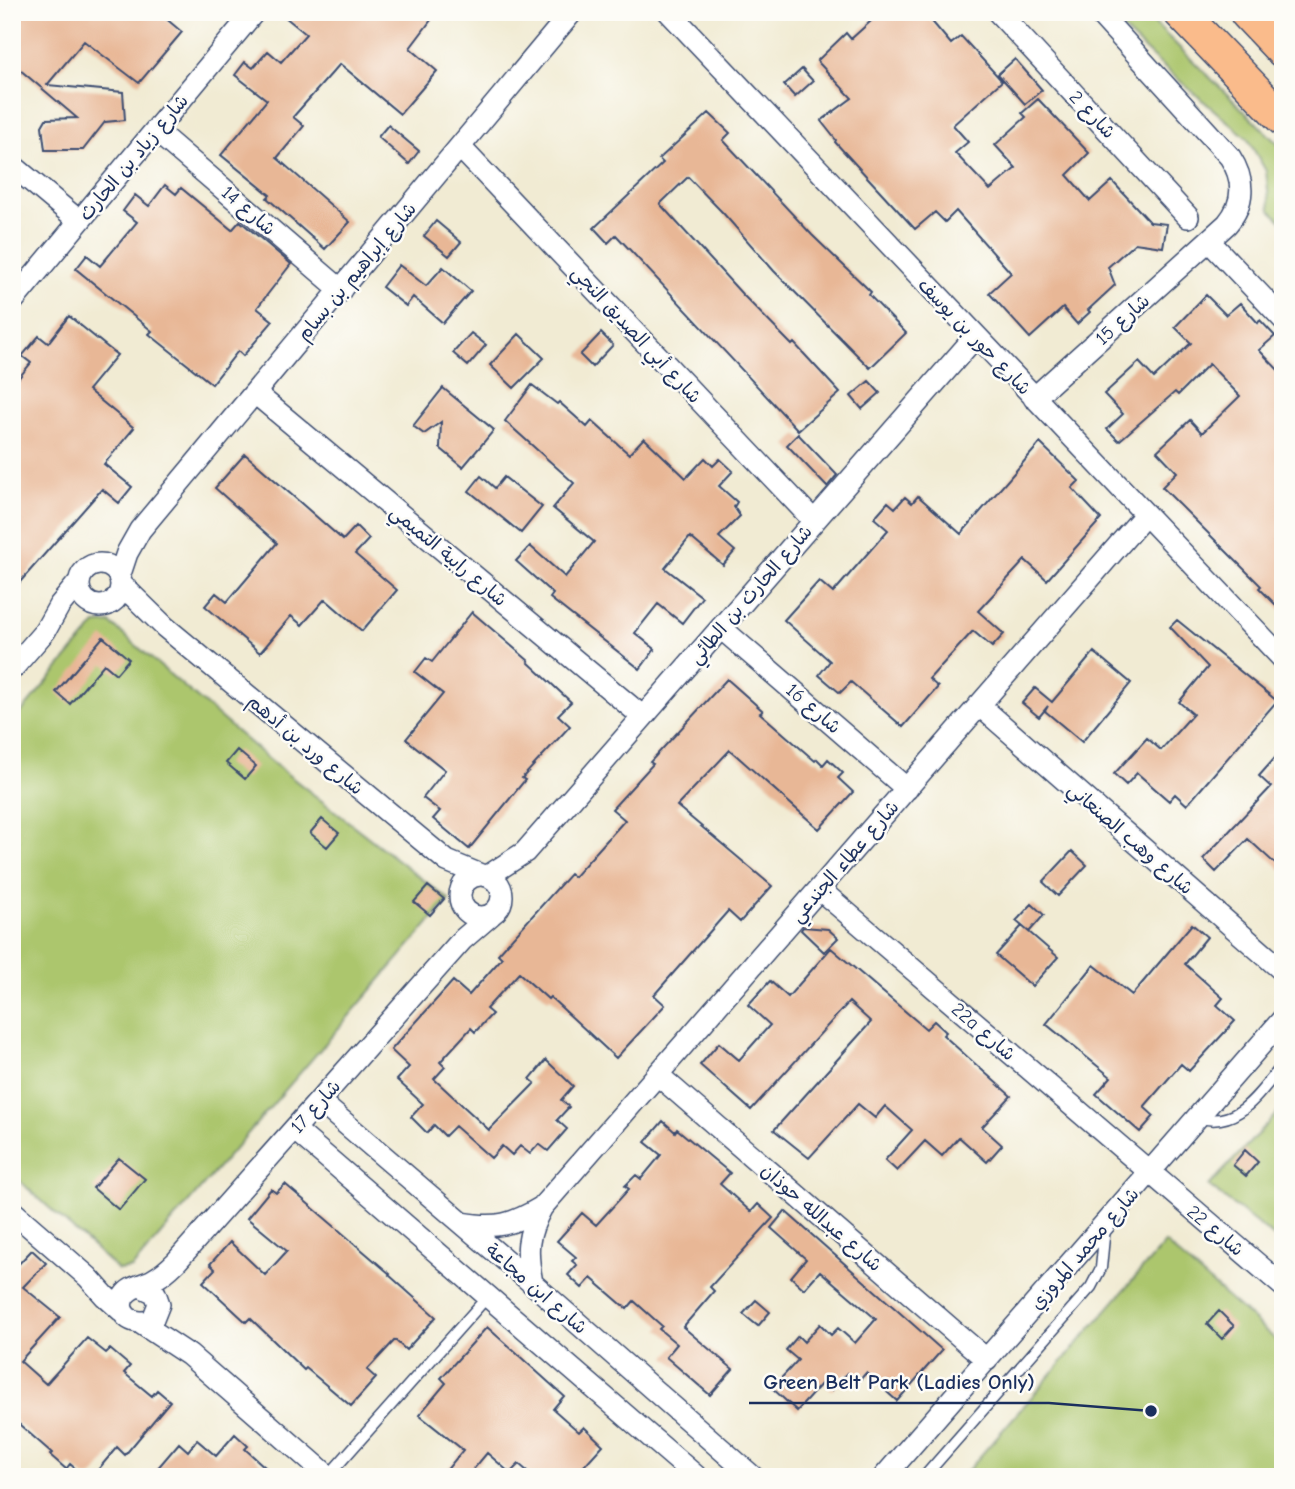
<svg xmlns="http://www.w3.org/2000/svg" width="1295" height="1489" font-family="'Comic Neue','Playpen Sans Arabic',sans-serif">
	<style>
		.green { fill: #acc66d; stroke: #647a66; stroke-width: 2 }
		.building { fill: #e8b796 }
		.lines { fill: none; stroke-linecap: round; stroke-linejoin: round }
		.service-casing { stroke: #3b4b70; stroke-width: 13 }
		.minor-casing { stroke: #3b4b70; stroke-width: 24 }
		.primary-casing { stroke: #3b4b70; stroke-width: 36 }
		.motorway-casing { stroke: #3b4b70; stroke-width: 41 }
		.service { stroke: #fff; stroke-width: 10 }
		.minor { stroke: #fff; stroke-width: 21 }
		.primary { stroke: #fabb8b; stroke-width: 33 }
		.motorway { stroke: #fabb8b; stroke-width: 38 }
		.labels { text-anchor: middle; stroke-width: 5; stroke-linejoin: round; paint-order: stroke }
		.street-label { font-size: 19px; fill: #1b2f5e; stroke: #fdfcf7 }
		.leader { fill: none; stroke: #1b2f5e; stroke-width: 2.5 }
		.callout-dot { fill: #1b2f5e; stroke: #fdfcf7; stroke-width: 2.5 }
		.callout-label { font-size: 21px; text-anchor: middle; font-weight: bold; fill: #1b2f5e; stroke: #fdfcf7; stroke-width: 5; stroke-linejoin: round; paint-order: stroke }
	</style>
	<rect width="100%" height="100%" fill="#fdfcf7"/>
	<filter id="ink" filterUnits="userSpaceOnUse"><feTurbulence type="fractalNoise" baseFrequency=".0143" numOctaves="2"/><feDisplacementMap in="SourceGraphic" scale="14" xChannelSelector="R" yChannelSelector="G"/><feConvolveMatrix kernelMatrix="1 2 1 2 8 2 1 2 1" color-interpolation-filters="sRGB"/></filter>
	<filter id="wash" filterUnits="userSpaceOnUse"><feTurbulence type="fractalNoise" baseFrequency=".00686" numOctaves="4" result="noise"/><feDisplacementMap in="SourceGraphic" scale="28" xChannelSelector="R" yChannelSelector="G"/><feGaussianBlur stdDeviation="1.57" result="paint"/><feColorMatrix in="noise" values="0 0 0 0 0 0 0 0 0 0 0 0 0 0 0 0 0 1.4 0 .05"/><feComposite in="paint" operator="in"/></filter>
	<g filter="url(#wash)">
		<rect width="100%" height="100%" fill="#f1ebd3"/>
		<path class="green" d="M1104,12H1143L1283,149V222L1270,210L1266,171L1247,138L1160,64Z
			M110,623L273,763L449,900L132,1268L118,1270L12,1174V723L96,624Z
			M1283,1107V1244L1209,1186Z
			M1165,1243L1283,1346V1477H962Z"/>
		<g id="blocks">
			<path class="building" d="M12,12H158L182,32L139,83L84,41L47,85L123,92L125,120L105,122L83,150H45L42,126L46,119L77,118L12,63Z
				M279,12H437L410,48L437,71L400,114L340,64L293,117L304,126L277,158L350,222L325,249L267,198L270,195L221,155L267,100L235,75L245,62L253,68L268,51L281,62L306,34Z
				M881,12H924L951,44L961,36L1002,81L953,125L968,142L955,153L990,190L1016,168L995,145L1026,117L1022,113L1038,99L1089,153L1067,175L1090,201L1112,181L1150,222L1167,224L1163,247L1135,243L1108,267L1115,285L1088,310L1090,312L1077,324L1063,308L1030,338L989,293L1011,273L956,211L945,222L935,212L915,229L835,142L836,140L821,121L852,98L817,61L846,33L851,39Z
				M1015,59L1042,90L1025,104L998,74Z
				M802,69L813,81L795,97L784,85Z
				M709,113L730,133L723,140L812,235L871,292L869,295L906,333L870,368L774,271L723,213L688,177L660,204L742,294L792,345L794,343L840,393L798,430L616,235L608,243L594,228L663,163L659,159Z
				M388,125L419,151L409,164L378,137Z
				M165,185L176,194L181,188L232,230L240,221L291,264L257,308L273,321L243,356L238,351L212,384L149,334L152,331L76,269L87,255L100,266L137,222L123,211L135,195L149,206Z
				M436,221L461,242L449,256L424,236Z
				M399,265L426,286L443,267L471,291L443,323L413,297L406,306L382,287Z
				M1206,295L1226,315L1240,303L1258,323L1260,320L1275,336L1259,350L1283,375V612L1259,588L1261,586L1162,487L1177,472L1157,451L1190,420L1202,433L1240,396L1209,364L1178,395L1175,392L1119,441L1107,429L1123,414L1104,394L1139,362L1154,378L1191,343L1175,327Z
				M69,316L117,355L88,390L134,428L104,464L132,487L119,503L102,489L12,591V386L31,363L22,356L39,336L48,343Z
				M471,333L486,345L468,366L453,353Z
				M601,333L613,345L592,367L580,355Z
				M519,334L544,358L514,388L490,365Z
				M869,381L880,393L862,409L851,396Z
				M532,385L557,404L559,402L587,427L592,421L629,454L644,438L686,478L705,458L713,466L720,459L733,471L719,486L737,502L734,507L740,516L719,537L735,551L723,565L690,537L665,568L702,597L682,623L658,604L635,633L655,649L640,669L550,598L553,594L516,561L530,546L565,577L594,542L553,508L574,483L505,421Z
				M443,388L494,430L463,467L440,448L441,422L424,434L413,426Z
				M798,434L837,475L827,487L787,445Z
				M1040,443L1079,481L1072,488L1101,519L1047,580L1025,560L978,611L1004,634L992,647L973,631L929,679L938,687L903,727L851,682L840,693L819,675L830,661L784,620L819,581L833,593L888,530L874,518L888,502L895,508L905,497L912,503L918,496L961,534Z
				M245,454L343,540L356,526L369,539L355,554L397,590L362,631L325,599L302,625L291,616L260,653L205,606L216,593L227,602L277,543L215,488Z
				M481,476L495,488L504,477L542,507L521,533L469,491Z
				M472,612L529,661L528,662L571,702L558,715L570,726L522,778L525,780L469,849L433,819L440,811L423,798L445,770L406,739L443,694L415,672L426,658L432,662Z
				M1177,620L1277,701L1187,805L1175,794L1169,801L1137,773L1126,785L1114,774L1147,738L1161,750L1193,714L1179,702L1208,667L1170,627Z
				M103,637L129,659L116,674L104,664L70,704L56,692Z
				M1094,652L1131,683L1082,742L1045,711L1048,706L1039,717L1022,703L1035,688L1052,702Z
				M727,679L763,711L760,713L815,761L817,759L823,765L828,759L843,773L838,778L853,792L819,829L730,750L677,806L772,886L740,922L728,911L654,995L665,1005L616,1058L550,997L548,999L519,973L486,1009L492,1014L475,1032L471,1028L440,1062L445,1067L434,1079L489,1130L535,1083L530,1079L546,1060L573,1086L561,1100L569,1107L557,1120L567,1129L548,1151L539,1144L530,1154L520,1146L512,1155L502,1146L491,1158L455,1126L445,1136L434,1125L427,1133L411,1117L423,1104L397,1080L409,1067L391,1050L453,981L469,995L502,958L498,954L570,874L574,877L625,820L612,809L653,764L650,762Z
				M1283,749V871L1248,839L1216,872L1203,859L1271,787L1259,776Z
				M237,750L256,766L245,779L226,763Z
				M322,819L339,833L327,847L310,833Z
				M1072,851L1087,865L1058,896L1043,882Z
				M428,886L444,899L430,915L414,902Z
				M1032,904L1044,915L1029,932L1016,921Z
				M1192,924L1207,937L1185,964L1223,998L1217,1005L1235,1021L1189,1071L1181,1064L1144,1107L1154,1116L1140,1132L1096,1094L1111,1077L1046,1024L1094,965L1132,995Z
				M1022,926L1058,957L1032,986L996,955Z
				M803,927L828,929L838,938L824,952L801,930Z
				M831,948L926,1029L934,1021L946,1032L943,1035L1011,1096L982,1127L1002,1145L987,1162L959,1137L942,1156L925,1141L897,1171L885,1160L912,1130L885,1106L875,1118L858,1104L809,1158L774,1130L871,1022L849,1002L751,1110L700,1065L719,1043L739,1060L770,1025L748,1005L770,981L788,997Z
				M663,1121L675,1132L677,1129L730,1173L720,1184L751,1212L758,1204L773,1218L710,1287L714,1291L683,1327L733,1369L710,1395L666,1357L677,1344L659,1329L662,1326L634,1301L627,1309L591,1278L582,1288L568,1275L577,1265L572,1261L576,1257L557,1241L582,1213L596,1225L629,1189L625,1186L636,1175L641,1179L661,1155L645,1142Z
				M1245,1150L1258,1162L1246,1176L1233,1165Z
				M119,1158L145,1179L119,1210L93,1188Z
				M285,1184L390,1274L389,1275L436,1317L406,1350L395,1340L367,1370L376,1378L351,1406L306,1368L304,1370L250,1318L246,1322L203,1282L215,1269L210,1264L230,1242L265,1275L287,1251L247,1218L271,1189L276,1193Z
				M785,1211L942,1350L897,1401L866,1373L858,1382L847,1373L832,1390L823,1382L797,1411L772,1388L798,1360L786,1350L798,1336L804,1342L820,1324L831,1335L838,1328L855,1343L876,1319L820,1271L804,1289L791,1277L806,1259L771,1228Z
				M32,1250L46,1263L23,1287L60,1317L20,1361L46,1384L87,1338L106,1353L110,1349L130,1366L124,1373L152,1396L157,1390L170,1401L125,1455L117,1447L92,1477H85L70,1464L66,1469L50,1455L52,1453L12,1418V1271Z
				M756,1300L770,1312L758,1326L743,1314Z
				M1219,1311L1234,1326L1222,1339L1207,1324Z
				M487,1327L564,1396L553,1409L579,1432L584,1427L603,1445L574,1477H534L519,1464L510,1473L487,1453L467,1477H441L463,1450L419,1415L446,1383L441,1378Z
				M235,1434L248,1446L245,1449L276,1477H150L179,1443L188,1451L197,1440L216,1456Z"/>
		</g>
	</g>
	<g filter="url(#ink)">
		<use href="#blocks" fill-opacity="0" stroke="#3b4b70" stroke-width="2"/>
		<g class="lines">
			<defs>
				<path id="service" d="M1197,1117C1239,1130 1258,1093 1283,1065
					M328,1476L488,1296
					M924,1477L1091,1287L1101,1268L1105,1227"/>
				<path id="minor" d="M669,12L1283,659
					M998,12L1188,217
					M156,131L341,290
					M460,147L814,521
					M12,165L79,221
					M1209,241L1283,319
					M12,302L254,12
					M255,393L643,717
					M1034,398L1227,224C1245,203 1245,180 1230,157L1098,12
					M79 585a21 21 0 1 1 42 0a21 21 0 1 1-42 0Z
					M119,577L127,553L140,530L572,12
					M121,584L165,627L447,861L481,875
					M721,628L907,789
					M12,669L45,631L59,606L79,582
					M979,705L1283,971
					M460 896a21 21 0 1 1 42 0a21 21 0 1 1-42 0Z
					M488,876L525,852L975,337
					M819,889L1283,1286
					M658,1075L987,1360
					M319,1101L532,1283L753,1477
					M294,1129L697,1477
					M12,1211L88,1277L105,1296L124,1313
					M462,1223C497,1229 512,1225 542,1207
					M532,1283C526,1251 526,1236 542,1207L1145,515
					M140,1286L155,1293L159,1304L153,1319C138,1328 113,1316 124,1296C130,1286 144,1285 153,1280C162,1275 169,1269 176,1262L462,940L491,915
					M142,1324L189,1355L329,1477
					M884,1477L1283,1019"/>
				<path id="primary" d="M1180,12L1283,119"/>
				<path id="motorway" d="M1249,12L1283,48"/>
			</defs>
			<use href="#service" class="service-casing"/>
			<use href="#minor" class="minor-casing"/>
			<use href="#primary" class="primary-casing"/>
			<use href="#motorway" class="motorway-casing"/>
			<use href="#service" class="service"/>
			<use href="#minor" class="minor"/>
			<use href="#primary" class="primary"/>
			<use href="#motorway" class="motorway"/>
		</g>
	</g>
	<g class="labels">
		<g class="street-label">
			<text transform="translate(1093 114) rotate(47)" y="7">شارع 2</text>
			<text transform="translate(133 157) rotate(-50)" y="7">شارع زياد بن الحارث</text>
			<text transform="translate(249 210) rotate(41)" y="7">شارع 14</text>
			<text transform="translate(356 271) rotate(-50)" y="7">شارع إبراهيم بن بسام</text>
			<text transform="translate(1122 319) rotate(-42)" y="7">شارع 15</text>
			<text transform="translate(637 334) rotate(47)" y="7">شارع أبي الصديق النجي</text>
			<text transform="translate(975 336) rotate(46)" y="7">شارع حور بن يوسف</text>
			<text transform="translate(449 555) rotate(40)" y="7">شارع رابية التميمي</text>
			<text transform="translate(750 594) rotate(-49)" y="7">شارع الحارث بن الطائي</text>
			<text transform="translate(814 708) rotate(41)" y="7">شارع 16</text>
			<text transform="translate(306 744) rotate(40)" y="7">شارع ورد بن أدهم</text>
			<text transform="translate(1131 838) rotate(41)" y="7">شارع وهب الصنعاني</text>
			<text transform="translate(844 861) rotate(-49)" y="7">شارع عطاء الجندعي</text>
			<text transform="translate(984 1031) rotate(41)" y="7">22a شارع</text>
			<text transform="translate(315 1106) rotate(-48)" y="7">شارع 17</text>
			<text transform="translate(822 1217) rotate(41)" y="7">شارع عبدالله حوذان</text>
			<text transform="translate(1216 1230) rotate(40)" y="7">شارع 22</text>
			<text transform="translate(1084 1248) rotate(-49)" y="7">شارع محمد المروزي</text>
			<text transform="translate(537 1288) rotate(41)" y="7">شارع ابن مجاعة</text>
		</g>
	</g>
	<path class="leader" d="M1151 1411L1049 1403H749"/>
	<circle class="callout-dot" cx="1151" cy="1411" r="7"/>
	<g class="callout-label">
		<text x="899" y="1389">Green Belt Park (Ladies Only)</text>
	</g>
	<rect width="1295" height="1489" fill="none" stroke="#fdfcf7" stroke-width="42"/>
</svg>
